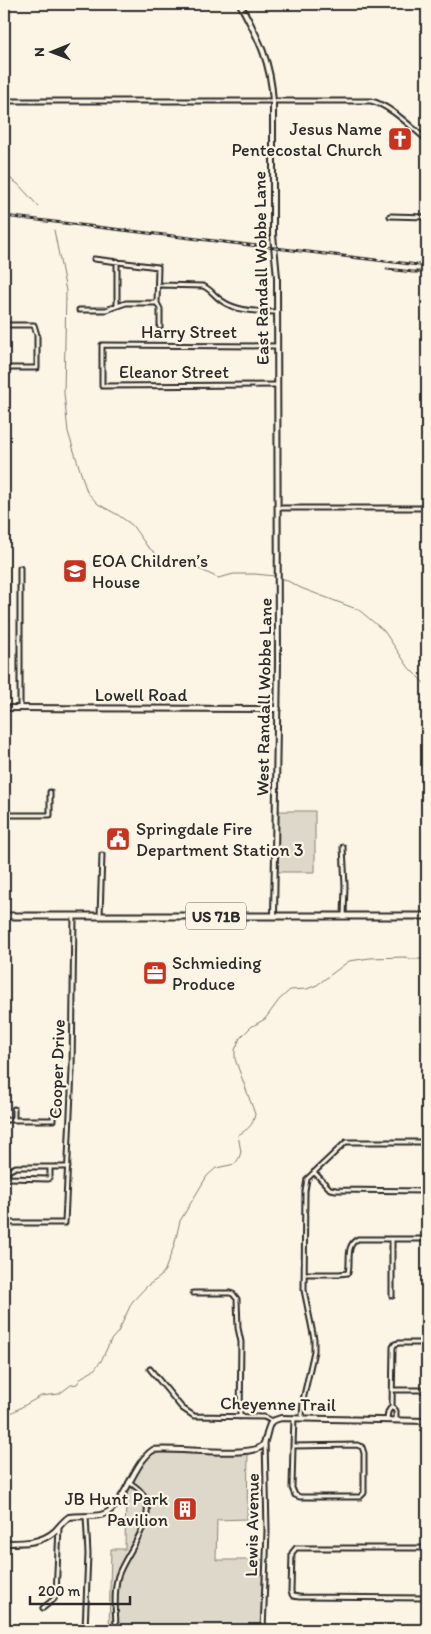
<svg xmlns="http://www.w3.org/2000/svg" width="431" height="1634" font-family="Itim,sans-serif">
	<style>
		.green { fill: #ded8ca; stroke: #84827a }
		.lines { fill: none; stroke-linecap: round; stroke-linejoin: round }
		.stream { stroke: #7d7b74; stroke-width: 1 }
		.minor-casing { stroke: #2b2b2b; stroke-width: 7 }
		.tertiary-casing { stroke: #2b2b2b; stroke-width: 8 }
		.primary-casing { stroke: #2b2b2b; stroke-width: 9 }
		.minor { stroke: #fcf5e5; stroke-width: 3 }
		.tertiary { stroke: #fcf5e5; stroke-width: 4 }
		.primary { stroke: #fcf5e5; stroke-width: 5 }
		.rail-casing { stroke: #2b2b2b; stroke-width: 3 }
		.rail { stroke: #fcf5e5; stroke-width: 1; stroke-dasharray: 4; stroke-linecap: butt }
		.labels { text-anchor: middle; stroke-width: 4.5; stroke-linejoin: round; paint-order: stroke }
		.shield { fill: #fcf5e5; stroke: #6a6863; stroke-width: 1 }
		.shield-label { font-size: 16px; font-weight: bold; fill: #2b2b2b }
		.poi-label { font-size: 18px; fill: #2b2b2b; stroke: #fcf5e5; text-anchor: start }
		.street-label { font-size: 18px; fill: #2b2b2b; stroke: #fcf5e5 }
	</style>
	<rect width="100%" height="100%" fill="#fcf5e5"/>
	<filter id="ink" filterUnits="userSpaceOnUse"><feTurbulence type="fractalNoise" baseFrequency=".02" numOctaves="2"/><feDisplacementMap in="SourceGraphic" scale="10" xChannelSelector="R" yChannelSelector="G"/><feConvolveMatrix kernelMatrix="1 2 1 2 8 2 1 2 1" color-interpolation-filters="sRGB"/></filter>
	<g filter="url(#ink)">
		<path class="green" d="M278,811H315V872H278Z
			M153,1450L248,1451L247,1519L217,1520L216,1560H264L262,1625L427,1624V1630H109L111,1549H125L126,1488L142,1460Z"/>
		<g class="lines">
			<path class="stream" d="M4,174L18,184L39,207
				M54,230L66,291L64,393L68,432L87,492L98,504L118,515L132,525L147,546L163,560L191,565L218,578L234,574H255L275,576
				M282,578L301,588L359,610L384,631L409,668L427,686
				M4,1417L41,1396L59,1394L71,1385L77,1384L82,1377L93,1371L101,1361L111,1340L118,1332L132,1302L147,1286L160,1277L165,1270L174,1246L180,1221L207,1176L216,1168L235,1164L239,1158L241,1152L238,1135C248,1129 253,1126 255,1114L235,1059V1050L240,1038L251,1027L265,1019L279,1000L290,990L307,989L317,985L349,961L370,958L405,957L411,959H427"/>
			<defs>
				<path id="minor" d="M4,101H371C390,105 412,128 427,140
					M390,216L427,217
					M94,259L158,267L157,303L160,309V327
					M117,261V305
					M159,285L203,286C211,289 214,296 222,301C238,312 258,311 277,312
					M79,310H106L126,303H157
					M4,325H34L37,335V368H4
					M277,385L102,386V345L277,346
					M278,508H427
					M20,708V568
					M4,815H50V792
					M343,847L345,886L344,916
					M100,916L102,855
					M4,1120H53L54,1109
					M14,1120V1109
					M7,1172L9,1178L48,1179L50,1176V1167
					M314,1172L330,1189L336,1190L427,1191
					M4,1173L16,1167H68
					M4,1223H65L72,1070L74,916
					M305,1274H339L348,1273C351,1261 345,1245 358,1239H427
					M193,1293H230L233,1294L237,1299L238,1328L241,1342L240,1417
					M392,1296V1239
					M150,1369L182,1408L194,1416L264,1417L272,1421
					M392,1390H427
					M302,1418L303,1400L314,1351V1339L304,1290L305,1191L307,1179L346,1142H427
					M387,1419L388,1412L392,1406
					M396,1420V1411L392,1406L393,1347L395,1344L399,1343H427
					M357,1445L362,1447L364,1453V1493L360,1497H300L295,1495L292,1488L293,1446Z
					M293,1446L294,1418
					M427,1548H296L292,1553L291,1592L293,1596L299,1597L427,1598
					M43,1608L54,1599L56,1595L59,1527
					M85,1630L88,1554L86,1516
					M116,1630C116,1613 113,1593 118,1576C125,1553 162,1515 141,1492C138,1488 133,1485 129,1482
					M263,1630L267,1531L265,1439"/>
				<path id="tertiary" d="M240,4C259,39 271,62 273,102V235L277,277L278,663L274,916
					M4,708L278,709
					M4,1543C21,1543 41,1544 55,1531C60,1526 63,1521 69,1517C81,1515 93,1518 104,1514C125,1506 132,1464 153,1450C173,1447 250,1458 262,1446C268,1439 266,1428 272,1421L281,1418L427,1421"/>
				<path id="primary" d="M4,916H427"/>
			</defs>
			<use href="#minor" class="minor-casing"/>
			<use href="#tertiary" class="tertiary-casing"/>
			<use href="#primary" class="primary-casing"/>
			<use href="#minor" class="minor"/>
			<use href="#tertiary" class="tertiary"/>
			<use href="#primary" class="primary"/>
			<defs>
				<path id="rail" d="M4,216L427,266
					M387,269L413,272H427"/>
			</defs>
			<use href="#rail" class="rail-casing"/>
			<use href="#rail" class="rail"/>
		</g>
	</g>
	<defs>
		<symbol id="church-square" viewBox="-11 -11 22 22"><rect x="-9" y="-9" width="18" height="18" rx="4" fill="#c8321e" stroke="#fcf5e5"/><path d="M-1.2-6h2.4v3.5h3.3v2.4h-3.3V6h-2.4V-.1h-3.3v-2.4h3.3Z" fill="#fff"/></symbol>
		<symbol id="school-square" viewBox="-11 -11 22 22"><rect x="-9" y="-9" width="18" height="18" rx="4" fill="#c8321e" stroke="#fcf5e5"/><path d="M0-5L7-2L0 1L-7-2ZM-4 1L0 2.5L4 1V4Q0 6-4 4Z" fill="#fff"/></symbol>
		<symbol id="civic-square" viewBox="-11 -11 22 22"><rect x="-9" y="-9" width="18" height="18" rx="4" fill="#c8321e" stroke="#fcf5e5"/><path d="M-.6-6.5H3V-4.5H.6V-3L4-1V1h2V6H-6V1h2V-1L-.6-3ZM-1.2 2.5V6h2.4V2.5Z" fill="#fff"/></symbol>
		<symbol id="office-square" viewBox="-11 -11 22 22"><rect x="-9" y="-9" width="18" height="18" rx="4" fill="#c8321e" stroke="#fcf5e5"/><path d="M-6-3h4V-5.5h4V-3h4V5H-6ZM-1-4.5V-3h2v-1.5ZM-6 0V1H6V0Z" fill="#fff"/></symbol>
		<symbol id="building-square" viewBox="-11 -11 22 22"><rect x="-9" y="-9" width="18" height="18" rx="4" fill="#c8321e" stroke="#fcf5e5"/><path d="M-4-6H4V6H1V3H-1V6H-4ZM-2.5-4.3h1.7v1.8h-1.7ZM.8-4.3h1.7v1.8H.8ZM-2.5-1h1.7V.8h-1.7ZM.8-1h1.7V.8H.8Z" fill="#fff"/></symbol>
	</defs>
	<g fill-rule="evenodd">
		<use href="#church-square" x="386" y="125" width="28" height="28"/>
		<use href="#school-square" x="61" y="557" width="28" height="28"/>
		<use href="#civic-square" x="104" y="825" width="28" height="28"/>
		<use href="#office-square" x="141" y="959" width="28" height="28"/>
		<use href="#building-square" x="171" y="1495" width="28" height="28"/>
	</g>
	<g class="labels">
		<rect class="shield" x="186" y="902.5" width="60" height="27" rx="4"/>
		<g class="shield-label">
			<text x="216" y="922">US 71B</text>
		</g>
		<g class="poi-label">
			<text x="382" y="135" text-anchor="end">Jesus Name<tspan x="382" dy="21">Pentecostal Church</tspan></text>
			<text x="92" y="567">EOA Children’s<tspan x="92" dy="21">House</tspan></text>
			<text x="136" y="835">Springdale Fire<tspan x="136" dy="21">Department Station 3</tspan></text>
			<text x="172" y="969">Schmieding<tspan x="172" dy="21">Produce</tspan></text>
			<text x="168" y="1505" text-anchor="end">JB Hunt Park<tspan x="168" dy="21">Pavilion</tspan></text>
		</g>
		<g class="street-label">
			<text transform="translate(261 268) rotate(-91)" y="6">East Randall Wobbe Lane</text>
			<text x="189" y="338">Harry Street</text>
			<text x="174" y="378">Eleanor Street</text>
			<text x="141" y="701">Lowell Road</text>
			<text transform="translate(264 697) rotate(-89)" y="6">West Randall Wobbe Lane</text>
			<text transform="translate(57 1069) rotate(-88)" y="6">Cooper Drive</text>
			<text transform="translate(278 1404) rotate(1)" y="6">Cheyenne Trail</text>
			<text transform="translate(252 1525) rotate(-89)" y="6">Lewis Avenue</text>
		</g>
	</g>
	<rect width="431" height="1634" fill="none" stroke="#fcf5e5" stroke-width="20"/>
	<rect x="10" y="10" width="411" height="1614" fill="none" stroke="#2b2b2b" stroke-width="2" filter="url(#ink)"/>
	<g transform="translate(52 52) rotate(269)" stroke="#fcf5e5" stroke-width="4" paint-order="stroke">
	<path d="M0-4L9 19L0 12L-9 19Z" fill="#2b2b2b"/>
	<text y="-8" font-size="14" font-weight="bold" text-anchor="middle" fill="#2b2b2b">N</text>
	</g>
	<path d="M30 1596v8h100v-8" fill="none" stroke="#2b2b2b" stroke-width="2.5"/>
	<text x="38" y="1596" font-size="15" fill="#2b2b2b" stroke="#fcf5e5" stroke-width="4" paint-order="stroke">200 m</text>
</svg>
